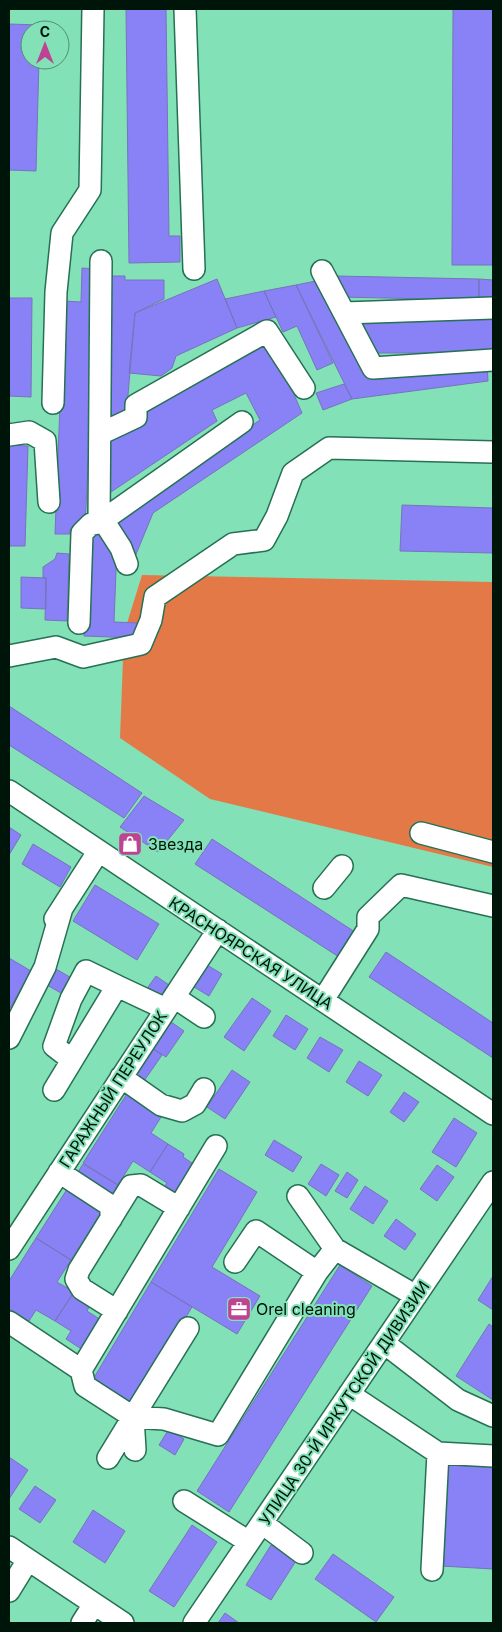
<svg xmlns="http://www.w3.org/2000/svg" width="502" height="1632" font-family="Inter,sans-serif">
	<style>
		.green { fill: #e47948 }
		.building { fill: #8981f6; stroke: #7674bc }
		.lines { fill: none; stroke-linecap: round; stroke-linejoin: round }
		.minor-casing { stroke: #267053; stroke-width: 24 }
		.minor { stroke: #fff; stroke-width: 21 }
		.labels { text-anchor: middle; stroke-width: 4; stroke-linejoin: round; paint-order: stroke }
		.poi-label { font-size: 16px; fill: #00150a; stroke: #83e1b7; text-anchor: start }
		.street-label { font-size: 16px; fill: #00150a; stroke: #83e1b7 }
	</style>
	<rect width="100%" height="100%" fill="#83e1b7"/>
	<path class="green" d="M142,575L493,582V867L210,799L120,738L124,633Z"/>
	<path class="building" d="M126,9H166L169,236H180V262L129,263Z
		M453,9H493V265H452Z
		M9,24L40,25V30H30V60H39L36,171L9,170Z
		M82,268L97,269L85,529H70V534H55L64,301L81,302Z
		M108,276H125V280H164V299L135,313L126,419L106,418L112,316H107Z
		M337,276L479,279V300L337,297Z
		M217,279L237,328L176,356L172,368L161,376L129,373L135,313Z
		M479,279L493,280V300H479Z
		M316,281L367,379L487,362L488,381L352,399L296,285Z
		M296,285L333,363L317,370L297,326L283,332L264,291Z
		M264,291L276,317L237,328L225,299Z
		M9,298H32L31,397L9,396Z
		M358,316H493V353H358Z
		M269,337L302,413L153,513L132,564L113,519L260,420L246,393L212,410L217,421L108,494L106,443L155,407Z
		M344,384L352,399L323,410L316,393Z
		M9,445L28,446L25,546H9Z
		M402,505L493,508V553L400,551Z
		M105,527V545H117L114,622L138,623L137,638L84,636L87,533Z
		M57,553L69,554L67,621L45,620L46,578H43V567L55,559Z
		M21,577L46,578V609L21,608Z
		M9,706L142,793L124,818L9,745Z
		M144,796L184,820L158,852L120,827Z
		M9,827L21,835L9,855Z
		M212,839L355,932L339,957L195,864Z
		M33,844L71,867L60,887L22,864Z
		M95,885L159,924L137,960L73,921Z
		M386,952L493,1023V1058L369,977Z
		M9,958L31,971L9,1010Z
		M207,965L222,974L209,996L194,987Z
		M56,969L75,980L66,996L47,985Z
		M156,976L169,985L161,997L148,987Z
		M252,998L271,1011L244,1051L224,1037Z
		M286,1015L308,1029L295,1050L273,1036Z
		M164,1017L184,1031L166,1057L146,1044Z
		M320,1037L343,1050L329,1072L307,1058Z
		M146,1044L162,1055L144,1081L128,1070Z
		M359,1061L382,1075L368,1096L346,1082Z
		M232,1070L250,1082L225,1119L207,1107Z
		M128,1092L163,1114L151,1133L168,1144L150,1172L133,1161L118,1185L83,1163Z
		M404,1092L419,1102L404,1122L390,1112Z
		M454,1118L477,1133L456,1167L432,1152Z
		M274,1140L302,1157L293,1172L265,1155Z
		M168,1144L184,1154L183,1157L198,1167L181,1196L165,1186L167,1183L150,1172Z
		M83,1164L118,1185L71,1260L36,1238Z
		M321,1164L339,1175L326,1196L308,1184Z
		M437,1165L454,1177L437,1201L420,1189Z
		M219,1169L257,1192L212,1267L260,1296L237,1334L151,1282Z
		M347,1172L358,1180L347,1198L335,1191Z
		M365,1186L388,1201L373,1224L350,1209Z
		M396,1219L416,1234L405,1250L384,1236Z
		M36,1238L71,1260L57,1282L74,1292L55,1321L36,1310L29,1321L9,1309V1281Z
		M340,1265L372,1286L229,1512L197,1491Z
		M493,1276V1310L478,1300Z
		M151,1282L192,1307L133,1406L92,1381Z
		M74,1292L91,1303L87,1311L101,1320L83,1350L66,1339L71,1331L55,1321Z
		M489,1324L493,1327V1400L456,1376Z
		M169,1429L184,1439L175,1455L159,1445Z
		M9,1457L28,1470L9,1499Z
		M448,1461L493,1464V1569L441,1566Z
		M35,1486L56,1500L40,1523L19,1509Z
		M93,1510L125,1531L105,1563L73,1542Z
		M192,1525L217,1542L174,1607L149,1591Z
		M271,1545L296,1561L271,1600L246,1585Z
		M333,1554L394,1597L376,1622L315,1579Z
		M225,1613L239,1623H218Z"/>
	<g class="lines">
		<defs>
			<path id="minor" d="M185,9L194,269
				M101,261L99,523L242,422
				M322,271L373,368L493,360
				M344,313L493,308
				M53,403L56,292L62,233L90,190L93,9
				M100,434L136,417V405L267,331L304,388
				M9,435L29,432L45,441L49,502
				M103,520L121,548L127,564
				M79,623L82,533L91,524L99,523
				M9,656L56,647L83,657L141,644L151,620L155,597L233,544L264,540L277,516L293,473L329,448L493,452
				M9,791L493,1114
				M421,833L493,852
				M324,888L342,866
				M55,919L98,852
				M174,997L204,1017
				M323,1000L368,929V917L401,885L493,906
				M9,1038L45,967L62,908
				M72,1060L54,1046L71,999L86,971L117,986
				M121,1077L161,1105L182,1111L195,1104L204,1089
				M54,1090L117,986L166,1009
				M59,1172L111,1206V1219
				M298,1196L335,1249L416,1296
				M9,1249L218,930
				M235,1262L256,1231L317,1272
				M117,1311L82,1289L76,1279L79,1270L131,1186L141,1185L179,1208
				M9,1322L81,1370L85,1386L133,1417L188,1328
				M384,1343L458,1400L493,1416
				M81,1370L216,1146
				M349,1394L438,1453L493,1456
				M133,1417L164,1419L218,1435L317,1272L335,1249
				M133,1417L135,1450
				M108,1458L133,1417
				M184,1501L249,1542
				M262,1523L302,1553
				M9,1547L123,1623
				M432,1570L438,1453
				M9,1591L28,1560
				M82,1623L94,1604
				M194,1623L493,1182"/>
		</defs>
		<use href="#minor" class="minor-casing"/>
		<use href="#minor" class="minor"/>
	</g>
	<defs>
		<symbol id="shop-square" viewBox="-11 -11 22 22"><rect x="-9" y="-9" width="18" height="18" rx="4" fill="#be4394" stroke="#83e1b7"/><path d="M-5-2.5h2.3a2.7 3.5 0 0 1 5.4 0H5L5.5 6h-11ZM-1.5-2.5h3a1.5 2.3 0 0 0-3 0Z" fill="#fff"/></symbol>
		<symbol id="office-square" viewBox="-11 -11 22 22"><rect x="-9" y="-9" width="18" height="18" rx="4" fill="#be4394" stroke="#83e1b7"/><path d="M-6-3h4V-5.5h4V-3h4V5H-6ZM-1-4.5V-3h2v-1.5ZM-6 0V1H6V0Z" fill="#fff"/></symbol>
	</defs>
	<g fill-rule="evenodd">
		<use href="#shop-square" x="116" y="830" width="28" height="28"/>
		<use href="#office-square" x="225" y="1295" width="28" height="28"/>
	</g>
	<g class="labels">
		<g class="poi-label">
			<text x="148" y="850">Звезда</text>
			<text x="256" y="1315">Orel cleaning</text>
		</g>
		<g class="street-label">
			<text transform="translate(251 953) rotate(33)" y="6">КРАСНОЯРСКАЯ УЛИЦА</text>
			<text transform="translate(113 1089) rotate(-57)" y="6">ГАРАЖНЫЙ ПЕРЕУЛОК</text>
			<text transform="translate(344 1403) rotate(-56)" y="6">УЛИЦА 30-Й ИРКУТСКОЙ ДИВИЗИИ</text>
		</g>
	</g>
	<rect width="502" height="1632" fill="none" stroke="#00150a" stroke-width="20"/>
	<g transform="translate(45 45)"><circle r="24" fill="#83e1b7" stroke="#4f8f72"/>
	<path d="M0-4L9 19L0 12L-9 19Z" fill="#be4394"/>
	<text y="-8" font-size="14" font-weight="bold" text-anchor="middle" fill="#00150a">С</text>
	</g>
</svg>
